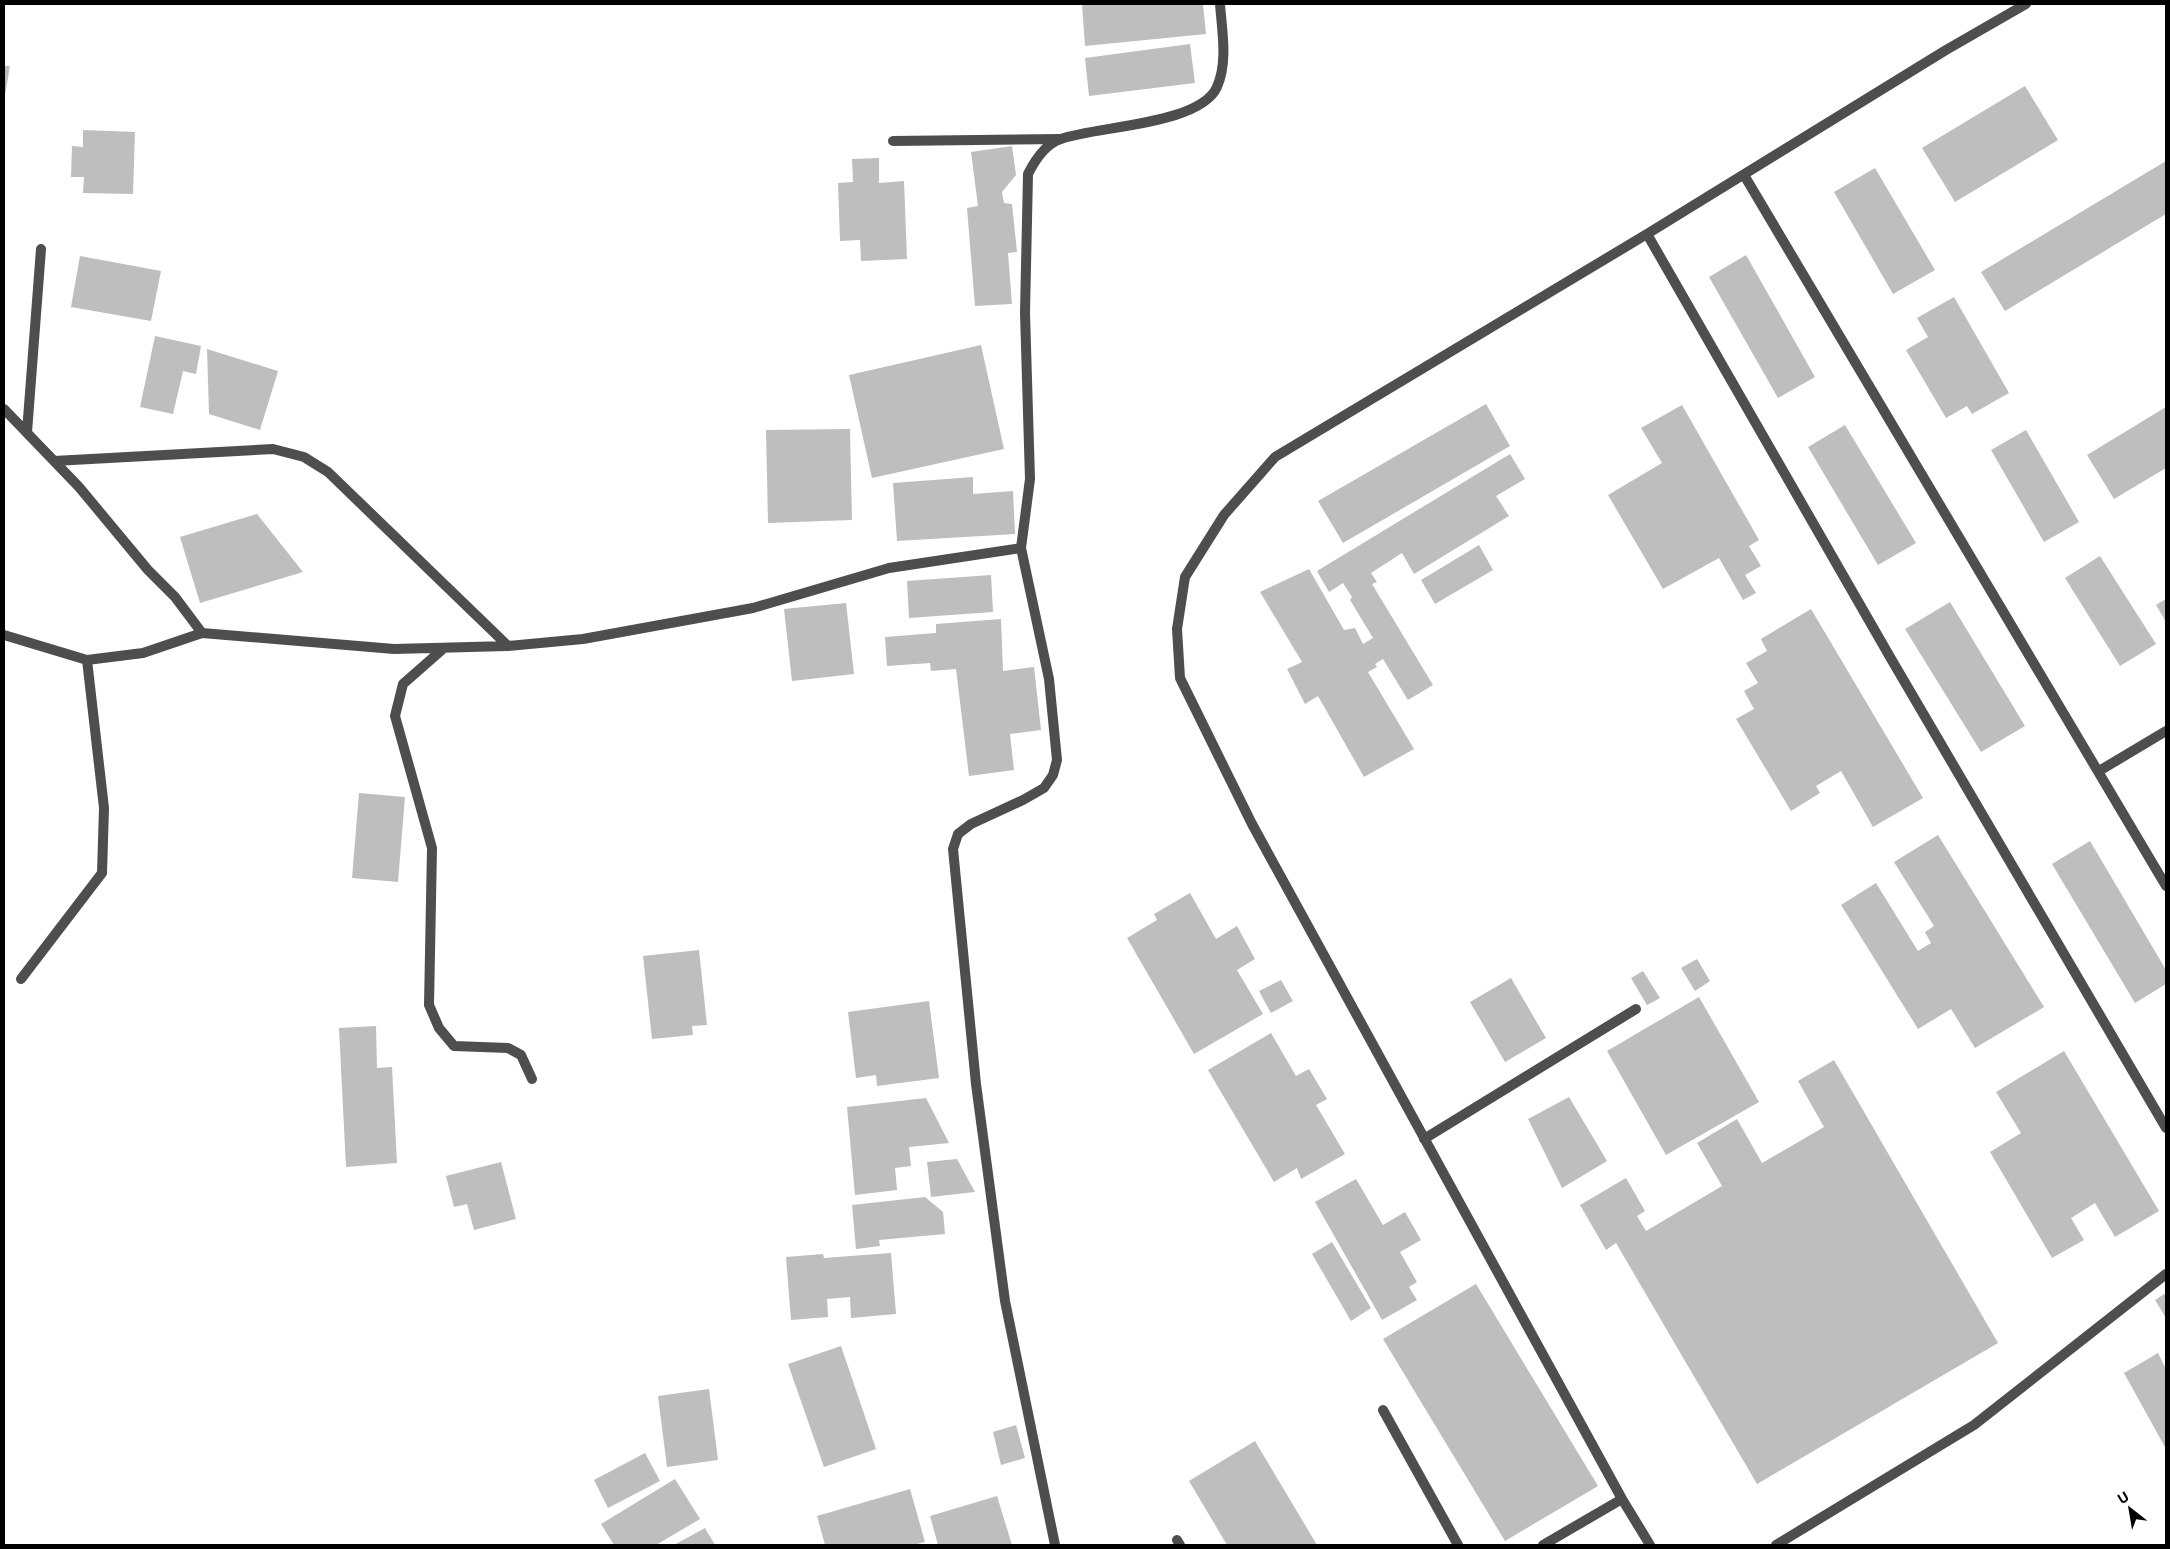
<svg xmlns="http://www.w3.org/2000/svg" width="2170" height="1549" font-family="'Noto Sans',sans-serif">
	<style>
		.building { fill: #bebebe }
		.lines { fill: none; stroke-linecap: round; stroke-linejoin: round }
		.lane { stroke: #4e4e4e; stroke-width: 10 }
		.street { stroke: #4e4e4e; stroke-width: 10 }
	</style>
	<rect width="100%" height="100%" fill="#fff"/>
	<path class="building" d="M1082,4H1203L1206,34L1085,46Z
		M1190,44L1195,83L1089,96L1085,58Z
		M4,66H10L5,95H4Z
		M2025,86L2058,140L1955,202L1922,148Z
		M83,130L135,132L133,194L83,193L84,177H71L72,146L83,147Z
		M1012,146L1016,175L1002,192L1004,203L1012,204L1017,252L1008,253L1012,304L975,306L967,208L978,206L971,152Z
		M879,158V183L904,181L907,259L861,261L860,240L840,241L838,183L853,182L852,159Z
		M2166,161V214L2005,311L1981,272Z
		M1875,168L1935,270L1893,294L1834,192Z
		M1746,255L1815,377L1778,398L1709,277Z
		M80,256L161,271L151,321L71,307Z
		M1954,297L2009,393L1972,414L1967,406L1946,418L1906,350L1928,337L1917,318Z
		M155,336L201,346L196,374L183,371L173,414L140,407Z
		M981,345L1004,449L872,478L849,375Z
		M207,349L278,371L260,430L209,414Z
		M1486,404L1510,446L1343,543L1318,501Z
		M1682,405L1759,540L1749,546L1761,566L1745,575L1756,593L1743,600L1719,558L1663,589L1608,495L1662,463L1641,428Z
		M2166,407V468L2114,499L2087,455Z
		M1845,425L1916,543L1878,565L1808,447Z
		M850,429L852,520L768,523L766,430Z
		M2026,430L2079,522L2044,542L1991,450Z
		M1510,454L1525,479L1496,496L1509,516L1414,574L1402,553L1371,573L1377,582L1372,584L1433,685L1408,700L1383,659L1375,664L1377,667L1368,672L1414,749L1364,777L1318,696L1305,704L1287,669L1302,662L1260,592L1309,569L1344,630L1355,628L1363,644L1373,638L1350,600L1352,597L1343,583L1329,592L1317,571Z
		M973,477V494L1013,491L1015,534L897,541L893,483Z
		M257,514L303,572L200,603L180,537Z
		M1479,545L1493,570L1435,604L1421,580Z
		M2100,556L2156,644L2120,666L2065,578Z
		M991,575L993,612L909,618L907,581Z
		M2166,599V622L2156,605Z
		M1950,602L2025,726L1981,752L1905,629Z
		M846,603L854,674L792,681L784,609Z
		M1811,609L1923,798L1873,827L1841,771L1816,786L1820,793L1791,811L1736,719L1754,709L1744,691L1758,683L1746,663L1767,651L1761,639Z
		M1001,619L1003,671L1034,667L1041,730L1010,734L1014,770L969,776L956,669L931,671L930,663L887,666L885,637L936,633V624Z
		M359,793L405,797L398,882L352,878Z
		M1938,835L2044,1007L1975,1048L1951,1009L1918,1029L1841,905L1876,883L1918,951L1931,943L1925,932L1934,926L1894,862Z
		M2090,841L2166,970V984L2135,1003L2052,864Z
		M1190,893L1216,939L1237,926L1255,959L1237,970L1263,1014L1194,1054L1127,938L1157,920L1154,914Z
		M699,950L707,1025L692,1026L693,1035L652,1039L643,956Z
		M1697,959L1710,981L1695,991L1681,968Z
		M1643,971L1660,998L1647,1005L1631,978Z
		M1511,978L1546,1038L1505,1062L1470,1002Z
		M1281,980L1293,1001L1271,1013L1259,991Z
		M1699,997L1759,1102L1666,1155L1607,1051Z
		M929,1001L939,1078L877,1086L876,1075L856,1078L848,1012Z
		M376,1026L377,1068L392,1067L397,1163L346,1167L339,1028Z
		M1271,1033L1296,1076L1309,1069L1327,1099L1316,1105L1345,1154L1301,1179L1297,1168L1274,1182L1208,1070Z
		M2064,1051L2159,1211L2115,1237L2095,1203L2071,1218L2084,1240L2052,1258L1990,1152L2021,1133L1996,1092Z
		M1834,1060L1998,1343L1757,1484L1616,1243L1606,1250L1580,1205L1626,1178L1645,1211L1637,1216L1646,1231L1722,1186L1697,1143L1737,1119L1762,1163L1824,1127L1798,1081Z
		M1569,1097L1607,1161L1562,1188L1528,1119Z
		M926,1098L949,1143L909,1147L911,1166L895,1168L897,1190L855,1195L847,1107Z
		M957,1159L975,1192L931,1197L927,1162Z
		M501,1162L516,1219L474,1230L467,1204L454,1207L446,1176Z
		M1356,1179L1383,1225L1405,1212L1421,1240L1400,1252L1417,1282L1409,1287L1417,1300L1382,1320L1315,1202Z
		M925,1197L943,1212L945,1234L879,1240L880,1246L856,1249L852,1205Z
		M1332,1242L1371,1308L1351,1321L1312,1254Z
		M891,1253L896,1314L851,1318L850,1297L827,1299L828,1317L791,1320L786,1257L823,1254L824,1258Z
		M1476,1284L1598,1486L1505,1541L1383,1339Z
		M2166,1293V1318L2155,1300Z
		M841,1346L876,1449L824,1467L788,1364Z
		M2158,1353L2166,1369V1449L2124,1373Z
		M709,1389L718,1460L667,1467L658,1396Z
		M1016,1425L1025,1458L1001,1465L993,1432Z
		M1255,1441L1317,1545H1227L1189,1481Z
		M645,1453L660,1481L608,1508L594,1480Z
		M675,1479L700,1519L656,1545H614L601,1524Z
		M910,1489L925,1542L913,1545H825L817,1516Z
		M997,1496L1012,1545H938L930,1516Z
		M705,1528L715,1545H674Z"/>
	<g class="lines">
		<path class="lane" d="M1744,175L2166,886
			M1647,234L1890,657L2166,1128
			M2099,771L2166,731
			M1424,1139L1636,1009
			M1383,1410L1458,1545
			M1177,1540L1180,1545
			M1543,1545L1622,1499
			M1650,1545L1622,1499L1252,824L1180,678L1177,629L1185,577L1224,515L1275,457L1647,234L1946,50L2026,4
			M1776,1545L1974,1425L2166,1274"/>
		<path class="street" d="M893,141L1060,139
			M4,409L79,487L148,570L175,597L202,633
			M27,432L41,249
			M54,461L273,449L304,457L328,472L508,646
			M4,635L87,660L143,653L202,633L394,649L508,646L583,639L753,608L889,568L1021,548
			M444,648L403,684L395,716L432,848L429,1005L439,1028L454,1046L508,1048L521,1055L532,1079
			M21,979L102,873L104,808L87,660
			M1055,1545L1005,1301L976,1084L953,849L958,834L971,824L1023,800L1044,788L1053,775L1057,760L1049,679L1021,548L1030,479L1025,313L1028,174C1035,160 1045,144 1061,139C1097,126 1200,125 1217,87C1228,62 1222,31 1220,4"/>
	</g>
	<rect width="2170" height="1549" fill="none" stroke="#000000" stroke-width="10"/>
	<g transform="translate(2130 1509) rotate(329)" stroke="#ffffff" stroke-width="4" paint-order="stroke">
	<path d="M0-4L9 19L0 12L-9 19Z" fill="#000000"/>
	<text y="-8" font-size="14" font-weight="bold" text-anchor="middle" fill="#000000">U</text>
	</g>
</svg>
